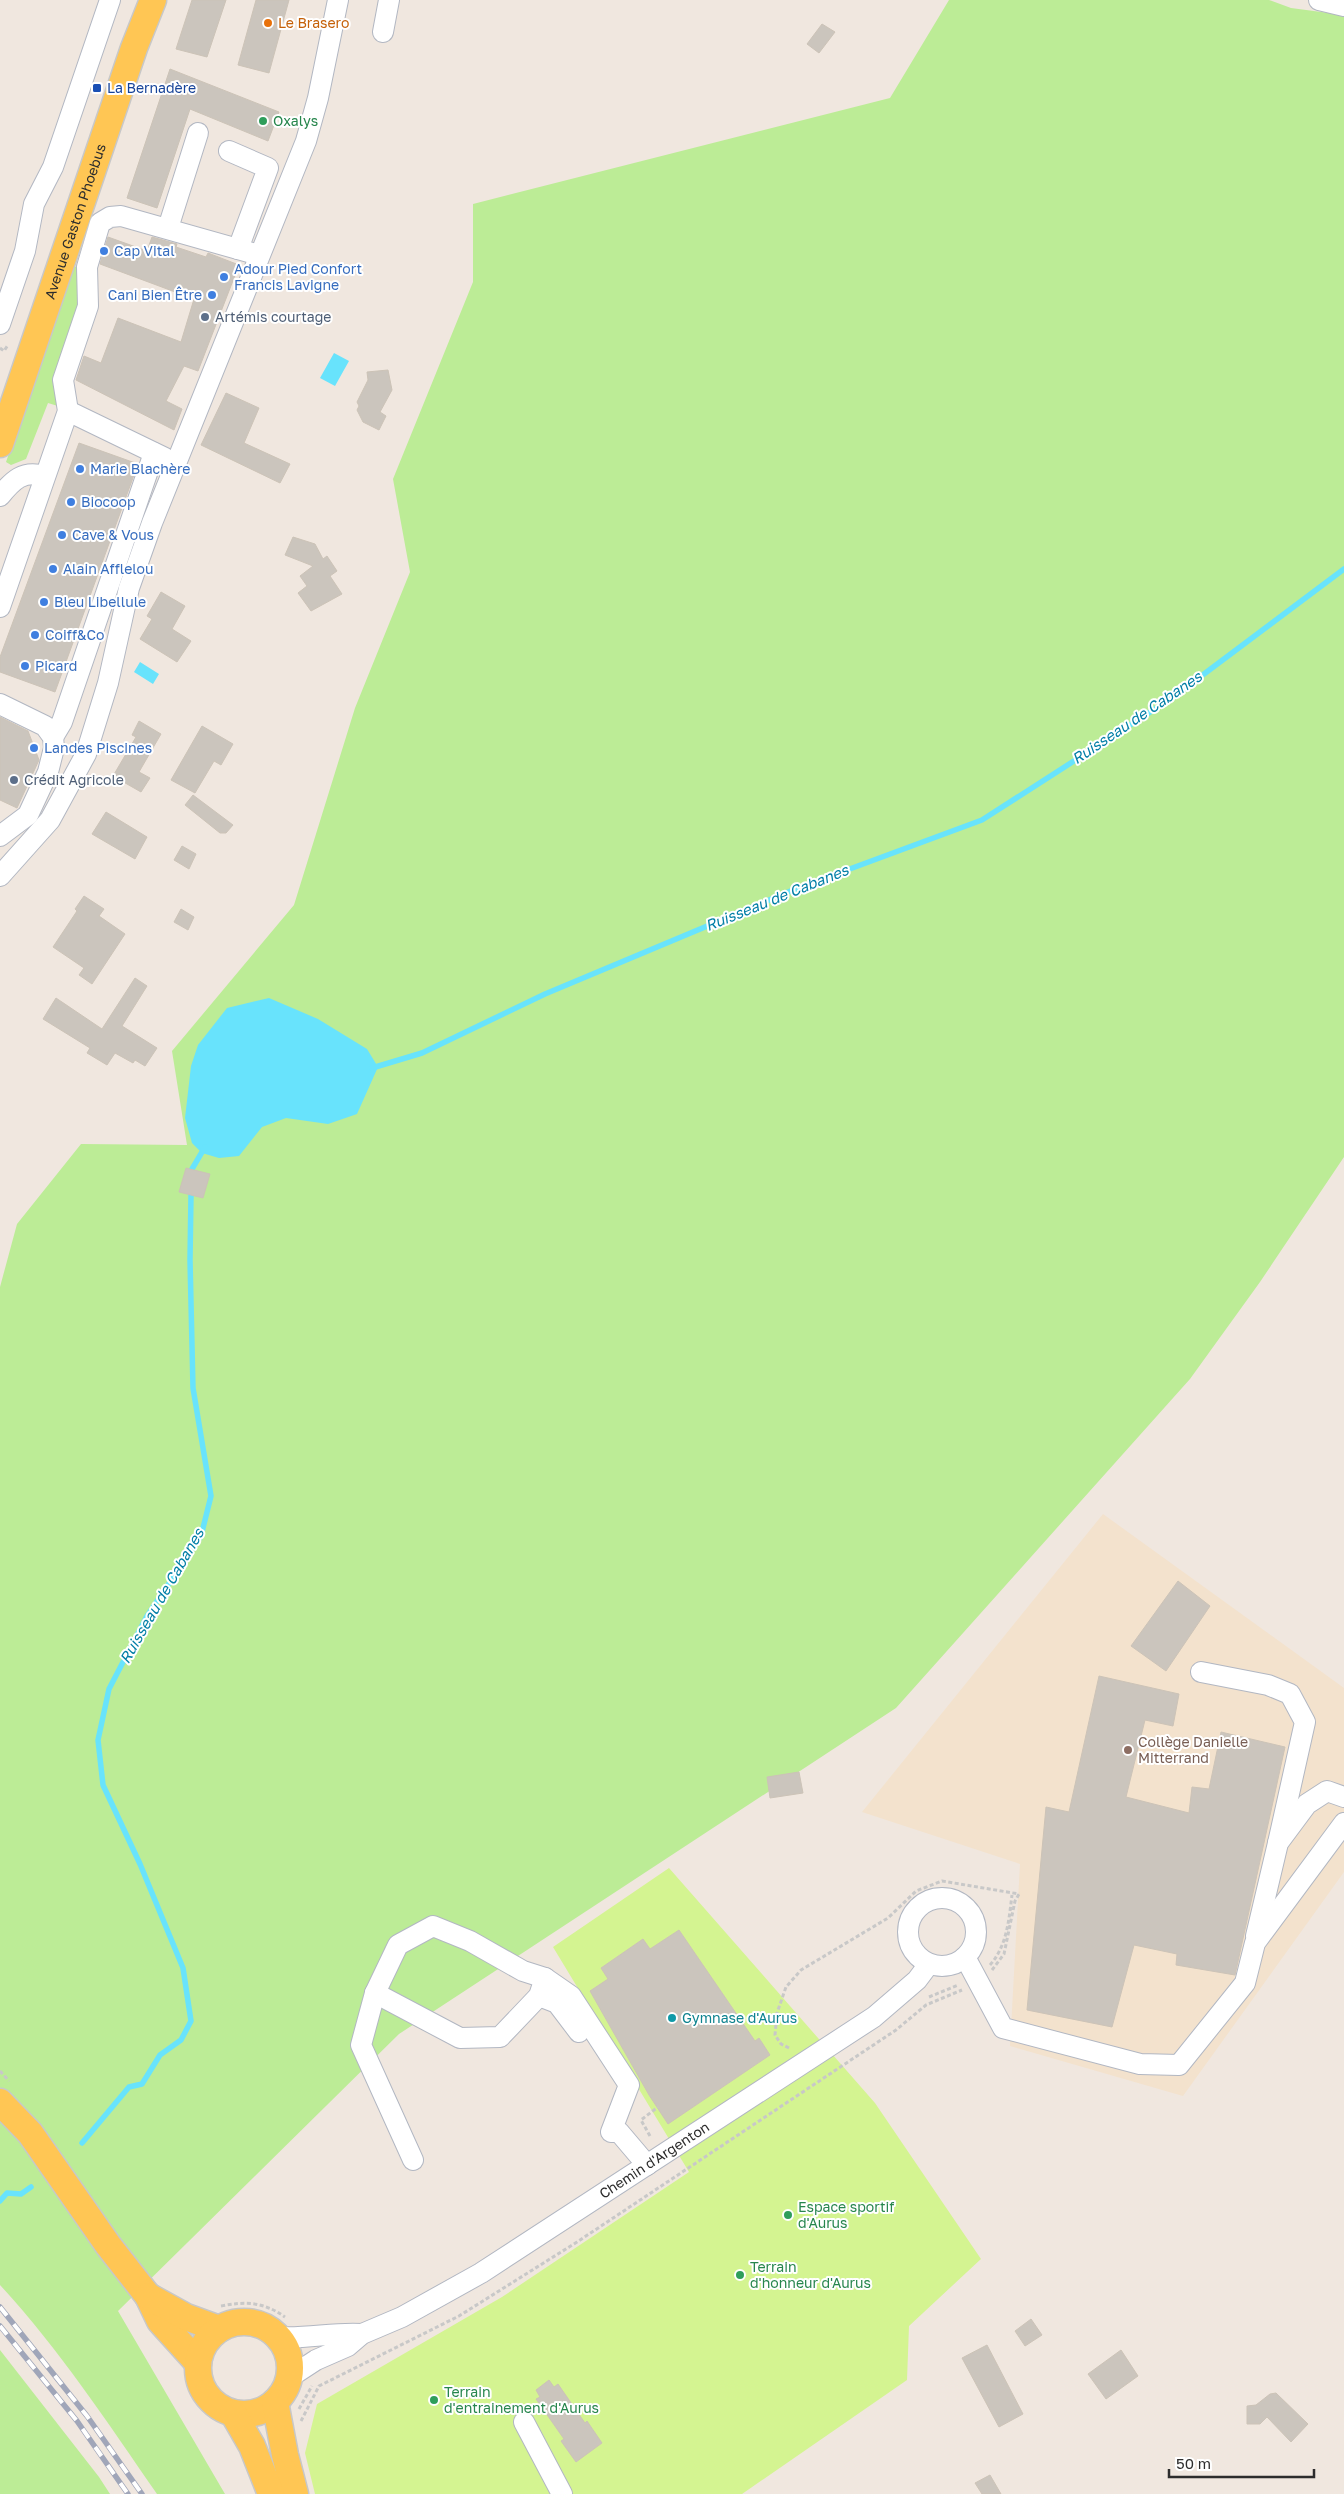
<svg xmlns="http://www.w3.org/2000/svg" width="1344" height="2494" font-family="'Golos Text',sans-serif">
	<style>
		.education { fill: #f3e2cd }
		.green { fill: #bcec96 }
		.pitch { fill: #d4f491 }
		.water { fill: #68e3fc }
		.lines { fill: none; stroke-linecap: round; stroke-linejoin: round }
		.stream { stroke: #68e3fc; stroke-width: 5.5 }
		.building { fill: #cbc5bd; stroke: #ccc3b7 }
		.minor-casing { stroke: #b2b7c2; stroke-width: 22 }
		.major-casing { stroke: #c8c8c8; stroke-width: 29 }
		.path { stroke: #c8c8c8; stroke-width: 3; stroke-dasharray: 4 2.5; stroke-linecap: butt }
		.minor { stroke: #fff; stroke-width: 20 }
		.major { stroke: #ffc654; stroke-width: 26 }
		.rail-casing { stroke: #a0a6b9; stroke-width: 5.5 }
		.rail { stroke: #fff; stroke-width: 4; stroke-dasharray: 11; stroke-linecap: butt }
		.food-dot { fill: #e8710a; stroke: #fff; stroke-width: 2 }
		.transit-dot { fill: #1a4fb4; stroke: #fff; stroke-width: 2 }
		.leisure-dot { fill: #2e9e5b; stroke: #fff; stroke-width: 2 }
		.shop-dot { fill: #3f7fe0; stroke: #fff; stroke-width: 2 }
		.service-dot { fill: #5c6f8a; stroke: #fff; stroke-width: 2 }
		.education-dot { fill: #8d6e63; stroke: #fff; stroke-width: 2 }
		.culture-dot { fill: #0f9aa8; stroke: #fff; stroke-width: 2 }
		.labels { text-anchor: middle; stroke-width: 4; stroke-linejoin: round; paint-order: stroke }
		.food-label { font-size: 14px; fill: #c56008; stroke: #fff; text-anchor: start }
		.transit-label { font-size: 14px; fill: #164399; stroke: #fff; text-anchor: start }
		.leisure-label { font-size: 14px; fill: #27864d; stroke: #fff; text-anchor: start }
		.street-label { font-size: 14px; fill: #2d2d2d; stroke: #fff }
		.shop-label { font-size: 14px; fill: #366cbe; stroke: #fff; text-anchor: start }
		.service-label { font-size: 14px; fill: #4e5e75; stroke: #fff; text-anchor: start }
		.education-label { font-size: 14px; fill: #785e54; stroke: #fff; text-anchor: start }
		.culture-label { font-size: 14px; fill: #0d838f; stroke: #fff; text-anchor: start }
		.water-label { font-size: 15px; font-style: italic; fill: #017ea6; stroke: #fff }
	</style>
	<rect width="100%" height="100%" fill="#f0e7df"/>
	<path class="education" d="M1103,1514L1344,1688V1872L1183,2096L1010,2046L1020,1864L862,1812Z"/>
	<path class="green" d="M949,0H1269L1291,8L1344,15V1157L1260,1282L1190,1379L896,1708L399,2034L118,2311L225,2494H157C108,2423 59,2349 0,2285V1287L17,1224L81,1144L187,1145L172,1051L294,905L355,708L410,572L393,479L473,282V204L890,98Z
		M74,266L81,269L79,302L61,407L48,403L26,459L11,465L6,462Z
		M0,2350L99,2477L110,2494H0Z"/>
	<path class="pitch" d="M669,1868L875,2103L981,2259L909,2326L907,2380L742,2494H315L305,2453L317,2404L502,2297L689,2172L553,1947Z"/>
	<path class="water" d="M334,353L349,361L335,386L320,378Z
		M140,662L159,674L153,684L134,672Z
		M269,998L318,1019L367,1049L378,1067L357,1114L328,1124L286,1118L262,1127L239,1156L219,1158L202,1153L192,1143L185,1118L191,1066L198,1045L227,1008Z"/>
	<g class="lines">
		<path class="stream" d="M372,1068L422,1053L545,994L793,890L982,820L1172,698L1344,569
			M192,1169L205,1147
			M82,2143L129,2087L142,2084L160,2055L181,2040L191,2021L183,1968L140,1864L103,1785L98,1740L109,1689L147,1616L201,1536L211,1496L193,1388L190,1260L191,1195
			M0,2201L7,2193L21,2194L31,2187"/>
	</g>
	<path class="building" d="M192,0H226L207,57L176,49Z
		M256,0H289L269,73L238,65Z
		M822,24L835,32L819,53L807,44Z
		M170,69L279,112L268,141L190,109L157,208L127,198Z
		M108,237L147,251L152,237L177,244L176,247L206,257L208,253L239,265L198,371L184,366L166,401L182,409L174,430L76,380L84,356L101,363L118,318L181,342L194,299L100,264Z
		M388,370L392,390L380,412L386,416L379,430L363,422L357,410L359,406L357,402L368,380L367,372Z
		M226,393L259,408L244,443L290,464L280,483L201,445Z
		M79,443L138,464L55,692L0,672V657Z
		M293,537L315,544L323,559L327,556L337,571L330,576L342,594L311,611L298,593L307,586L300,576L313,566L285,555Z
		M161,592L185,606L172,629L191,641L177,662L140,639L152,619L147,616Z
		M0,717L28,731L39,760L17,808L0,800Z
		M139,721L161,734L139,772L150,778L141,792L113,776L136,737L132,735Z
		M202,726L233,744L221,765L214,761L195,793L171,780Z
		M193,795L233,825L226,833H220L185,805Z
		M106,812L147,837L135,859L92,834Z
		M182,846L196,854L189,869L174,860Z
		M84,896L104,909L99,916L125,934L92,984L79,975L84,968L53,947L77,911L75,909Z
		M181,909L194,917L188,930L174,922Z
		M135,978L147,986L122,1026L157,1048L145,1066L135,1060L133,1063L115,1053L107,1065L87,1053L90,1048L43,1019L56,998L102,1029Z
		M186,1168L210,1174L203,1198L179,1192Z
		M1178,1581L1210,1606L1166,1671L1131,1646Z
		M1099,1676L1179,1694L1173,1726L1145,1720L1126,1797L1189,1813L1192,1787L1209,1789L1221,1732L1285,1747L1235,1975L1176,1965L1177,1954L1134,1945L1112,2027L1027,2010L1046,1807L1069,1812Z
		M799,1772L803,1793L770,1798L767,1777Z
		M679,1930L755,2041L759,2038L770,2055L668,2124L649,2095L590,1991L608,1979L601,1968L643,1939L650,1949Z
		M1031,2319L1042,2335L1025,2346L1015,2331Z
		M987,2345L1023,2414L999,2427L962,2358Z
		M1121,2350L1138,2376L1106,2399L1088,2374Z
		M549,2380L554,2387L558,2384L585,2423L587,2421L602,2443L576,2462L561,2441L564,2439L536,2399L540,2397L536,2390Z
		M1276,2393L1308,2424L1291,2442L1267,2417L1260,2424H1247V2406L1256,2405L1270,2394Z
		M990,2475L1001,2494H982L975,2483Z"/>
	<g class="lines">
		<defs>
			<g id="minor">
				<path d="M1319,0L1344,6"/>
				<path d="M383,32L389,0"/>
				<path d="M229,151L268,168L238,249"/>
				<path d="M168,228L198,133"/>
				<path d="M0,324L25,251L34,204L53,167L110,0"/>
				<path d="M68,411L165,458"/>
				<path d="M0,496C13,480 23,470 44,476"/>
				<path d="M0,607L68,411L63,380L88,306L87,267L100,223L110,217L121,216L259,255"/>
				<path d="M0,704L45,726L53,737L54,748L48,772L28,815L0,836"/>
				<path d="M53,737L62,722L154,453"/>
				<path d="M0,876L50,820L86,754L108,683L129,588L152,523L306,141L318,98L338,0"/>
				<path d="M1201,1672L1268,1685L1290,1694L1305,1722L1278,1843"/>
				<circle cx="942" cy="1932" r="34"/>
				<path d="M1256,1936L1278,1843L1307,1804L1327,1791L1344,1797"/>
				<path d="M965,1957L1003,2028L1140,2064L1179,2065L1245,1983L1255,1943L1344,1823"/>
				<path d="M375,1993L460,2038L500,2037L539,1996L545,1978"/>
				<path d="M539,1996L557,2003L579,2032"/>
				<path d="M413,2160L361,2045L375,1993L398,1945L433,1926L470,1941L523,1971L545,1978L571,1996L629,2085L611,2132H619L647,2165"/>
				<path d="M278,2337C307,2339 334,2332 362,2334"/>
				<path id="s1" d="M290,2377L316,2360L348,2346L362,2334L402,2317L481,2273L874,2017L917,1980L929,1964"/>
				<path d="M524,2422L562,2494"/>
			</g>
			<g id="major">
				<path id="s2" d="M0,444L134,48L153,0"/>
				<path d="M0,2102L30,2133L108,2245L148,2296L160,2321L198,2363"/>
				<path d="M148,2296L186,2317L219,2329"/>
				<circle cx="244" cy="2368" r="46"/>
				<path d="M275,2402L285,2455L295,2494"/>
				<path d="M233,2413L252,2446L271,2494"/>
			</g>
		</defs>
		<use href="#minor" class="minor-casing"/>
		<use href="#major" class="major-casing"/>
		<path class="path" d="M0,348L4,351L8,345
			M990,1965C1007,1946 1009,1919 1012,1895
			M992,1970L1004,1954L1015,1901L1019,1894
			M929,1997L958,1985
			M789,2048L781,2044L775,2035L777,2013L786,1987L801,1970L888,1918L916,1891L942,1881L1019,1894
			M0,2071L9,2081
			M650,2136L641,2120L658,2107
			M221,2306C246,2301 264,2302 285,2317
			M299,2409L312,2386
			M301,2421L319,2386L459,2316L577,2242L896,2030L926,2005L962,1990"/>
		<use href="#minor" class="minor"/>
		<use href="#major" class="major"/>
		<defs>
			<path id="rail" d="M0,2307L87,2416L142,2494
				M0,2326L77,2421L128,2494"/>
		</defs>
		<use href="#rail" class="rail-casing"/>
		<use href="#rail" class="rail"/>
	</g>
	<circle class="food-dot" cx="268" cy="23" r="5"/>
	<rect class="transit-dot" x="92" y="83" width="10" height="10" rx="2.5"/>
	<g class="leisure-dot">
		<circle cx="263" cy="121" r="5"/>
		<circle cx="788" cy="2215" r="5"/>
		<circle cx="740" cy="2275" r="5"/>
		<circle cx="434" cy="2400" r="5"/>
	</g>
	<g class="shop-dot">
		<circle cx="104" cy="251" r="5"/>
		<circle cx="224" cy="277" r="5"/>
		<circle cx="212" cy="295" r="5"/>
		<circle cx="80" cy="469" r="5"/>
		<circle cx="71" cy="502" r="5"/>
		<circle cx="62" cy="535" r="5"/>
		<circle cx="53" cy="569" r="5"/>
		<circle cx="44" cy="602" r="5"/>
		<circle cx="35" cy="635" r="5"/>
		<circle cx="25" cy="666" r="5"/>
		<circle cx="34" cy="748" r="5"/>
	</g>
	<g class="service-dot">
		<circle cx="205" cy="317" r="5"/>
		<circle cx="14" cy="780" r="5"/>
	</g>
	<circle class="education-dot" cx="1128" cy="1750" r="5"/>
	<circle class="culture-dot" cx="672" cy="2018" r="5"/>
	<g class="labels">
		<g class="food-label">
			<text x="278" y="28">Le Brasero</text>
		</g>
		<g class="transit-label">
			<text x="107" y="93">La Bernadère</text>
		</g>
		<g class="leisure-label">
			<text x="273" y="126">Oxalys</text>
			<text x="798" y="2212">Espace sportif<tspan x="798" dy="16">d'Aurus</tspan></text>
			<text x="750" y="2272">Terrain<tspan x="750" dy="16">d'honneur d'Aurus</tspan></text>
			<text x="444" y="2397">Terrain<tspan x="444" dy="16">d'entrainement d'Aurus</tspan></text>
		</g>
		<g class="street-label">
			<text dy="5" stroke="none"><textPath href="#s2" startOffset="235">Avenue Gaston Phoebus</textPath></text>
			<text dy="5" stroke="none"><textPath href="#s1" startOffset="425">Chemin d'Argenton</textPath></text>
		</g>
		<g class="shop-label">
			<text x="114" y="256">Cap Vital</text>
			<text x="234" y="274">Adour Pied Confort<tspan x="234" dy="16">Francis Lavigne</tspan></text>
			<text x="202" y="300" text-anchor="end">Cani Bien Être</text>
			<text x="90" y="474">Marie Blachère</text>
			<text x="81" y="507">Biocoop</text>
			<text x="72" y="540">Cave &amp; Vous</text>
			<text x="63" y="574">Alain Afflelou</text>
			<text x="54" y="607">Bleu Libellule</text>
			<text x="45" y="640">Coiff&amp;Co</text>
			<text x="35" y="671">Picard</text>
			<text x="44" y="753">Landes Piscines</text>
		</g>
		<g class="service-label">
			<text x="215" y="322">Artémis courtage</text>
			<text x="24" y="785">Crédit Agricole</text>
		</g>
		<g class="education-label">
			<text x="1138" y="1747">Collège Danielle<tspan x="1138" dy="16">Mitterrand</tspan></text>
		</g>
		<g class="culture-label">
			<text x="682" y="2023">Gymnase d'Aurus</text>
		</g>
		<g class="water-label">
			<text transform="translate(1137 718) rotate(-34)" y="5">Ruisseau de Cabanes</text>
			<text transform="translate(777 898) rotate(-22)" y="5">Ruisseau de Cabanes</text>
			<text transform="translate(162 1596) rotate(-60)" y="5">Ruisseau de Cabanes</text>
		</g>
	</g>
	<path d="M1169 2469v8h145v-8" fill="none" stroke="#2d2d2d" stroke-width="2.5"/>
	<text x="1176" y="2469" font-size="15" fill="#2d2d2d" stroke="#ffffff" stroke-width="4" paint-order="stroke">50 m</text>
</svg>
